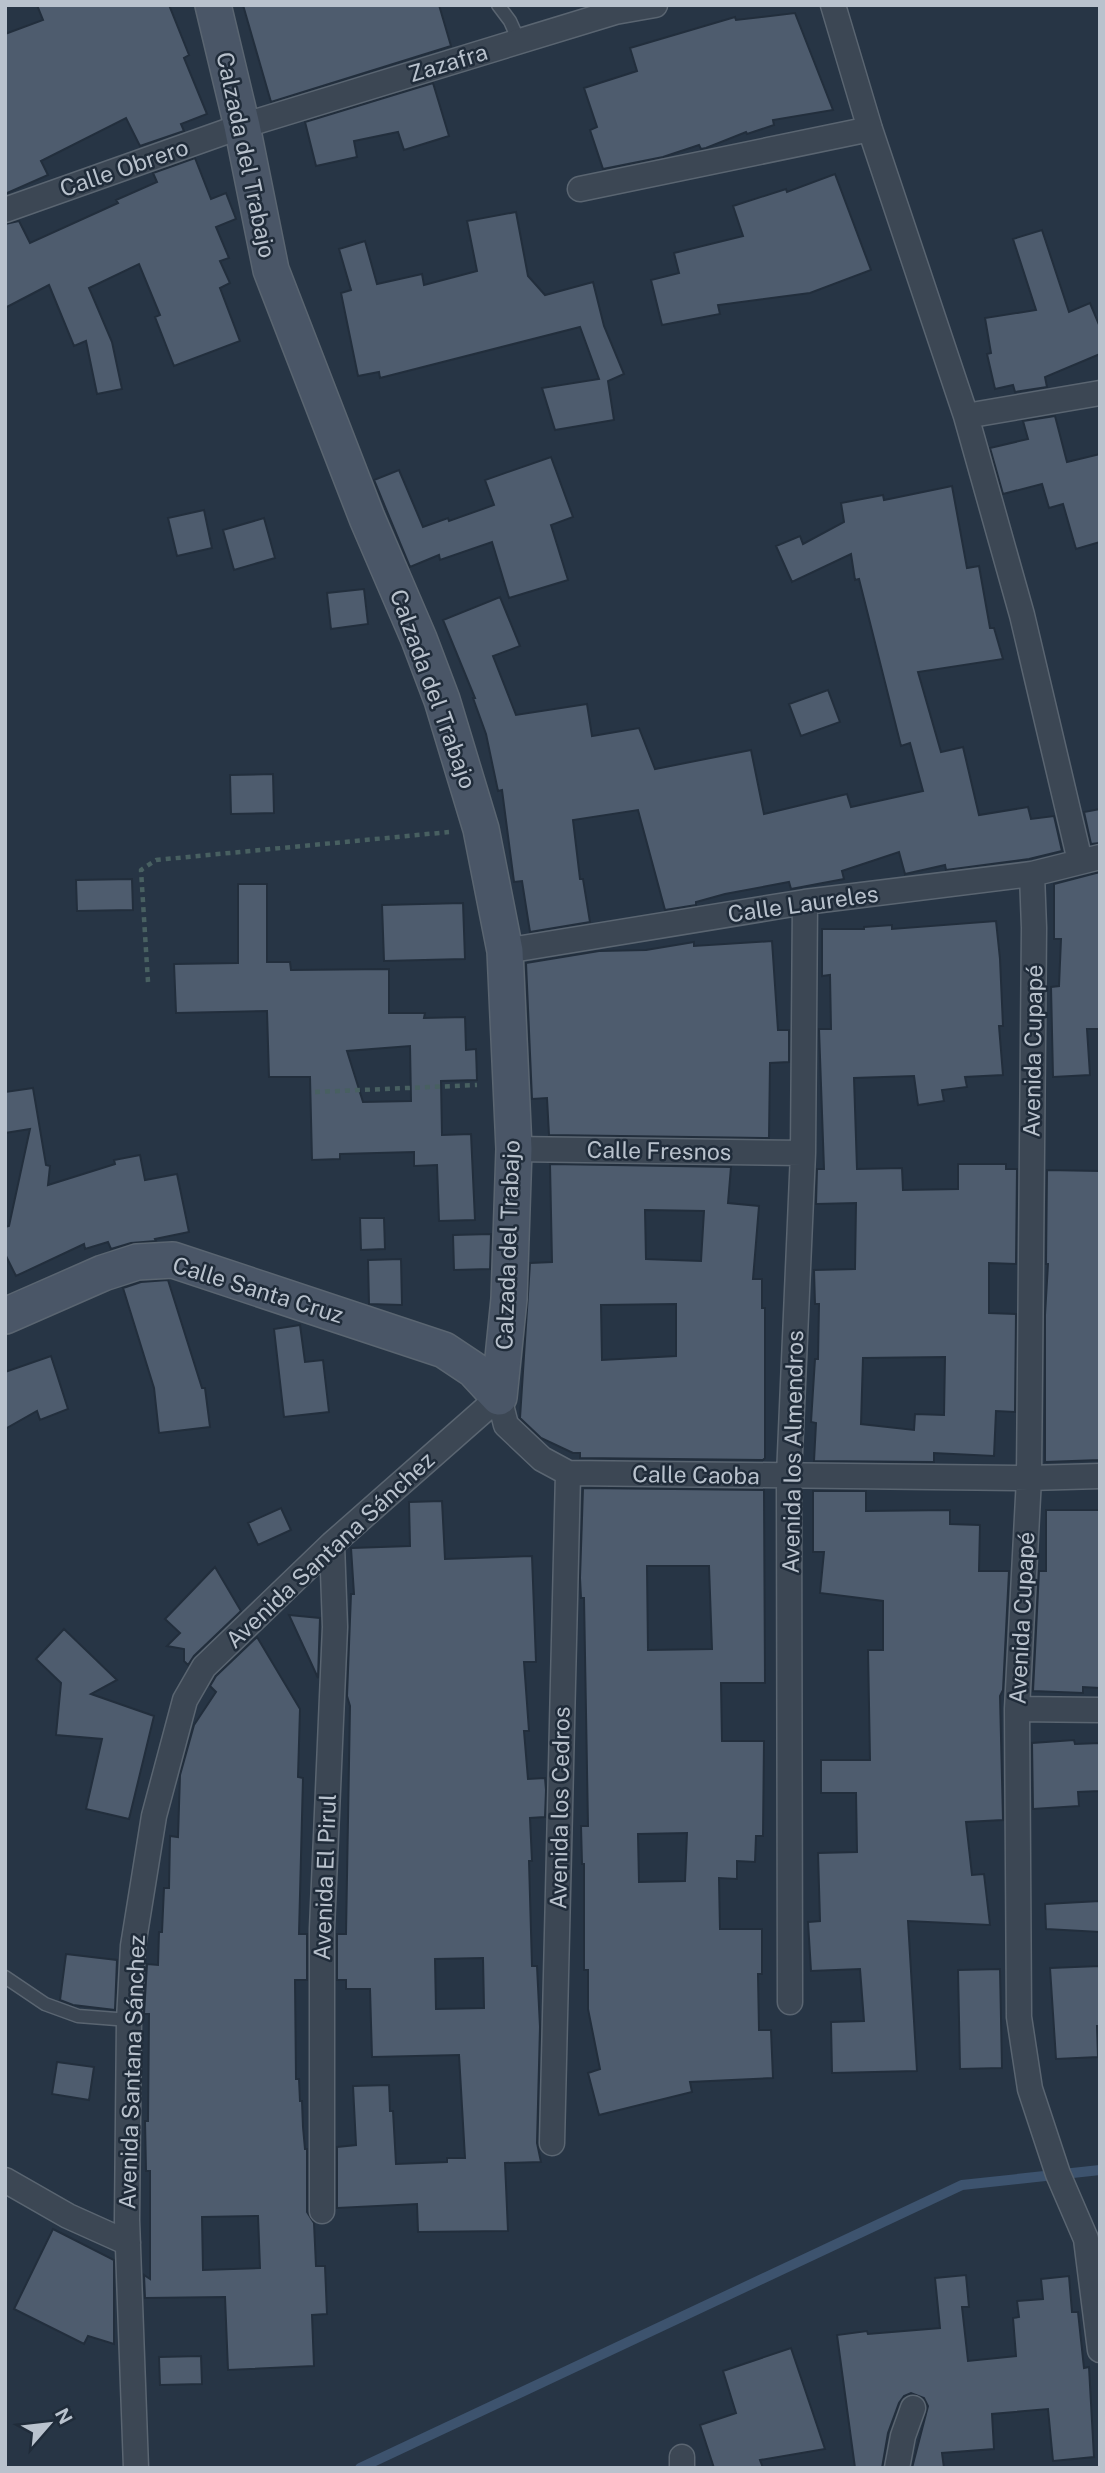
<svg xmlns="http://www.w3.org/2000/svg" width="1105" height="2473" font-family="'Public Sans',sans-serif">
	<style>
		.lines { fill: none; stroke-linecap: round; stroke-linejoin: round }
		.stream { stroke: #3d536e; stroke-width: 10 }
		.building { fill: #4e5c6e; stroke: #222e3c; stroke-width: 2; fill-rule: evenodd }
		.lane-casing { stroke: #5a6571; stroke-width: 15 }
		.street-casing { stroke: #5a6571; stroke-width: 27 }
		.secondary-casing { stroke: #5a6571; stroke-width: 38 }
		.path { stroke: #486061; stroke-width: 4.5; stroke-dasharray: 5 5; stroke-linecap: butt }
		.lane { stroke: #3c4754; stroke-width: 12 }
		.street { stroke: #3c4754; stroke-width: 24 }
		.secondary { stroke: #4a5667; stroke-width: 35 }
		.labels { text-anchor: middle; stroke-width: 5; stroke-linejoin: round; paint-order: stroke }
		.street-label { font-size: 23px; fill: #b9c2cd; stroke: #202c3a }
	</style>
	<rect width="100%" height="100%" fill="#273545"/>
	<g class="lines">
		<path class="stream" d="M360,2468L962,2185L1100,2170"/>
	</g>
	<path class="building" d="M37,5H169L189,55L184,58L207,114L181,124L184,131L140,146L126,118L41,161L48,175L5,194V34L43,20Z
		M243,5H439L451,46L271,102Z
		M795,13L833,110L773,120L774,125L747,134L746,132L706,148L701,149L699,145L663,157L603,169L590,130L597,127L584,88L637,71L630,48L735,17L736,20Z
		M433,83L449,136L404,150L398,132L354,141L357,157L316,166L305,122Z
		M195,158L211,199L226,193L236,219L216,227L229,258L220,261L230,283L220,288L240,341L174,366L155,317L160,315L139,264L89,288L112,342L122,389L97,394L86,341L74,346L49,285L5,308V224L19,221L30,243L118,203L116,200L157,182L153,173Z
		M835,174L871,270L810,293L718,305L720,314L662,325L651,280L679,273L674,253L743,236L733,206L786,189L787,192Z
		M516,212L528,276L545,295L593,282L604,326L624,374L608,381L614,420L555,430L542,388L599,379L580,327L380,378L379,372L358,376L341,293L351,290L339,249L365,241L377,284L422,274L424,285L477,271L467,221Z
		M1042,230L1069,312L1090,303L1100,327V354L1045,377L1047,387L1015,392L1013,385L995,389L987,354L991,353L985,318L1036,310L1013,239Z
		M1055,416L1067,462L1100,454V542L1076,549L1063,504L1049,508L1042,484L1003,494L990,448L1028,439L1023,421Z
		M551,457L573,517L551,525L568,580L509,598L492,542L440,560L439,555L410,567L374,480L399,470L423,527L448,518L449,521L494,505L485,480Z
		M952,486L967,568L979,566L990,628H994L1003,659L918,672L941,752L963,747L979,815L1028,807L1031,819L1054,816L1062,851L1029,859L946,870L945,865L905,874L899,852L842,871L844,879L791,889L789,882L725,894L696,902V905L665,910L638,810L573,820L580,879H583L590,922L530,932L522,881L514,882L502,790L498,791L486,734L473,698H475L443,620L500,597L520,646L493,656L516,715L587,704L592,736L639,728L655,769L751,750L764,814L847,794L851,807L923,791L910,743L901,746L859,579L855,580L851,554L792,582L776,546L800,536L803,544L844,522L841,503L883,495L884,500Z
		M204,510L212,548L177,556L168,518Z
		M264,518L275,558L234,570L223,530Z
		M364,589L368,624L331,629L327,593Z
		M828,690L840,722L801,736L789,704Z
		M273,774L274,813L231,814L230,775Z
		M1100,809V843L1091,844L1084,812Z
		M1100,872V1029H1087L1090,1075L1053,1077L1051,987L1059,986L1061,939H1054V884Z
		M132,879L133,910L77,911L76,880Z
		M238,884H267V962H290L291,970L389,969V1013H425L424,1018L465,1017L466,1050L476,1049L477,1080L441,1081L442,1135L471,1134L475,1220L439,1221L437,1165L414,1166V1152L340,1154V1159L312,1160L310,1077H269L267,1011L176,1013L174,964L238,963ZM410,1046L411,1101L363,1102L347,1051Z
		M463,903L465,959L384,961L382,905Z
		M996,921L1000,959L1003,1026H999L1003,1075L965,1077L967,1087L942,1090L944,1101L918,1105L914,1076L854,1078L857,1169L902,1168L903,1190L958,1189V1164H1006V1169H1017L1016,1264L989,1263V1313L1016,1314L1015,1412L996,1411L994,1456L934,1453V1462L814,1461L816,1423L811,1422L815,1359H818L819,1304H815L814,1270L855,1269L856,1203L816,1204L817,1169H824L819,1029H831L830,975L822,976V929H864V927L892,925V929ZM945,1357L944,1415L915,1414L914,1430L861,1424L863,1358Z
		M772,941L778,1030H789V1062L770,1063L769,1138L549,1135L547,1098L532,1099L526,963L599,951L646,950L694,942V946Z
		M33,1088L46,1165L50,1166L48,1185L115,1164L114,1160L140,1155L145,1180L177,1174L189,1232L155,1239L156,1241L131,1243L111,1249L108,1242L85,1249L84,1244L16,1276L5,1254V1227L9,1226L30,1129L5,1133V1092Z
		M550,1164L731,1167L728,1203L759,1206L753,1279H762V1308H765V1458L763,1460L580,1458V1453H573L541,1438L520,1418L530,1263L552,1262ZM645,1210L704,1211L701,1261L646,1259ZM676,1304V1356L602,1360L601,1305Z
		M1047,1170L1100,1171V1460L1045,1462V1315L1048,1264H1046Z
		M360,1218H384L385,1249L361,1250Z
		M491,1234L490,1269L454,1270L453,1235Z
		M401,1259L402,1305L369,1304L368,1260Z
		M168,1280L202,1388H205L210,1427L159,1433L154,1388L123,1288L141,1282Z
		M300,1325L305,1362L323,1360L329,1412L284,1417L274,1329Z
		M51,1356L68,1409L40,1420L37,1411L5,1429V1372Z
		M583,1488L764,1490L765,1683H721L722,1741H764L763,1836H756L755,1862L737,1861V1879L719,1878L720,1929H762V1974H758L759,2030H771L773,2078L690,2082L692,2092L599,2115L588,2073L600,2069L588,2009V1970H584V1864H582L581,1826H588L584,1598H581L580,1578ZM647,1566H709L712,1649L648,1650ZM687,1833L685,1881L639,1882L638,1834Z
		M813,1491H866V1511L950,1510V1524L980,1525L979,1571H1009L1003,1690L1000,1696L1003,1820L966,1822L972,1875L984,1874L990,1925L908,1921L917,2071L832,2073L831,2022L864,2021L860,1969L811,1971L808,1922L820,1921L818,1853L857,1852L856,1793H821V1760H870L868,1650H883V1601L820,1593L824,1552H813Z
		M442,1501L445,1559L532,1556L536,1662H524L529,1731H524L528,1779L545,1778L546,1790L545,1817L530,1818L532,1861H529L532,1966H537L540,2027L537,2143L541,2162L505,2163L508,2231L418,2232L417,2204L337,2208V2147L356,2145L353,2086L389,2085L390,2111H393L396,2164L447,2162V2158H465L459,2055L372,2057L370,1989H346V1980H337V1934H346L350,1706L347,1696L351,1594H354L351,1548L410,1546L409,1502ZM483,1958L484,2008L436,2009L435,1959Z
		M281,1508L291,1530L258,1545L248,1523Z
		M1046,1510H1100V1688L1083,1687V1693L1033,1691L1039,1571H1046Z
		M215,1567L241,1611L194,1656L188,1665L184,1661V1649L167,1646L180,1633L165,1619Z
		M289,1615L320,1618L318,1678Z
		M64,1629L117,1680L91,1694L154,1716L129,1819L86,1809L102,1739L56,1735L61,1683L36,1659Z
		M257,1637L300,1709L298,1777L303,1778L299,1934H307V1980H295L296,2079H299L300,2101H302L303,2127L305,2149H307V2212L314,2223L316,2266H325L327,2314L312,2315L314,2366L228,2370L225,2297L145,2298L144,2275L150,2279V2171H146L145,2121H148L149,2014H144L147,1964L158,1965L159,1932H162L164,1888H169L170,1836L178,1837L180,1775L194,1725L216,1692L210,1686L216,1676ZM258,2216L260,2268L203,2270L202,2217Z
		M1074,1740L1075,1744L1100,1743V1791L1078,1792L1079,1806L1033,1809L1032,1743Z
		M1100,1901V1932L1046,1929L1045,1904Z
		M66,1954L117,1960L115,2010L73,2005L60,2000Z
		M1100,1966V2026H1097L1098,2057L1056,2059L1050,1968Z
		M1000,1969L1002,2068L960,2069L958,1970Z
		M57,2062L94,2067L89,2100L52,2094Z
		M53,2229L114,2260V2344L88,2336L84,2344L14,2309Z
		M966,2275L969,2307H962L968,2361L1016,2356L1013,2318L1019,2317L1017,2301L1043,2299L1041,2279L1069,2276L1072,2312H1078L1084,2368L1089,2367L1094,2457L1053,2461L1048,2409L992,2414L994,2449L942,2453L944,2468H912L928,2406L924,2398L911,2393L904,2396L899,2403L888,2433L882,2468H855L837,2335L867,2331L868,2334L940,2328L935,2278Z
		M791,2348L825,2449L760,2460L763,2468H714L700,2425L736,2413L723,2371Z
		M201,2356L202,2384L160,2385L159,2357Z"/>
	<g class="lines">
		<defs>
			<path id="lane" d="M498,5L510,21L519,41
				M5,1977L45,2004L78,2016L129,2020"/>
			<path id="street" d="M833,5L870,129L966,416L1022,615L1080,861
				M580,189L870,129
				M5,210L242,126L615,12L655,5
				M966,416L1100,393
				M1032,874L1034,928L1029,1478L1017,1709L1019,2017L1030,2089L1058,2174L1086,2239L1100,2350
				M505,951L805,902L1032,874L1100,857
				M514,1149L803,1153
				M1017,1709L1100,1710
				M790,2002L789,1476L803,1153L805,902
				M552,2143L568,1473
				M5,2180L68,2216L128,2243
				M322,2211V1929L335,1627L332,1544
				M136,2468L127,2220L129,2020L133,1946L154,1816L185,1700L204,1667L332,1544L499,1397L506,1425L542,1459L568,1473L1029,1478L1100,1476
				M682,2468V2457
				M897,2468L903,2436L913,2408"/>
			<path id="secondary" d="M213,5L242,126L271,270L367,518L419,639L442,700L481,829L505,951L514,1149L509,1299L499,1397
				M5,1316L103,1273L137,1262L173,1260L444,1350L474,1370L499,1397"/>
		</defs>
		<use href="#lane" class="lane-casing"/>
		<use href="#street" class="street-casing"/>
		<use href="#secondary" class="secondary-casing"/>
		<path class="path" d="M148,982L141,870L156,860L449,832
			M315,1092L477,1085"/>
		<use href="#lane" class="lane"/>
		<use href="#street" class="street"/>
		<use href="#secondary" class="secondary"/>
	</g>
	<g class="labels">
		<g class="street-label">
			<text transform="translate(448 63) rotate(-17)" y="8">Zazafra</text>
			<text transform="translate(246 155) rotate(78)" y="8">Calzada del Trabajo</text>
			<text transform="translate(124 168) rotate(-19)" y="8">Calle Obrero</text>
			<text transform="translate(433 689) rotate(70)" y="8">Calzada del Trabajo</text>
			<text transform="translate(803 904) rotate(-8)" y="8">Calle Laureles</text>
			<text transform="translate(1033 1051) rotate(-89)" y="8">Avenida Cupapé</text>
			<text transform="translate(659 1151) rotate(1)" y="8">Calle Fresnos</text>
			<text transform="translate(508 1245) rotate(-88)" y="8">Calzada del Trabajo</text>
			<text transform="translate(258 1290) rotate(17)" y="8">Calle Santa Cruz</text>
			<text transform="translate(793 1452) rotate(-89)" y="8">Avenida los Almendros</text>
			<text transform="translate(696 1475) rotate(1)" y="8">Calle Caoba</text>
			<text transform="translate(330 1550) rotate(-43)" y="8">Avenida Santana Sánchez</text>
			<text transform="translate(1022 1618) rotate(-87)" y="8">Avenida Cupapé</text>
			<text transform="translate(560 1808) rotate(-89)" y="8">Avenida los Cedros</text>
			<text transform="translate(325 1877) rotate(-88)" y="8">Avenida El Pirul</text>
			<text transform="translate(132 2072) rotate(-88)" y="8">Avenida Santana Sánchez</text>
		</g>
	</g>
	<rect width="1105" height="2473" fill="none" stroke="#b9c2cd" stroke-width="14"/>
	<g transform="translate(49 2424) rotate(62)" stroke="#202c3a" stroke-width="5" paint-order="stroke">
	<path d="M0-5L12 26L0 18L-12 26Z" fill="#b9c2cd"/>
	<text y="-10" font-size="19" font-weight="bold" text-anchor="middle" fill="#b9c2cd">N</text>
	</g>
</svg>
